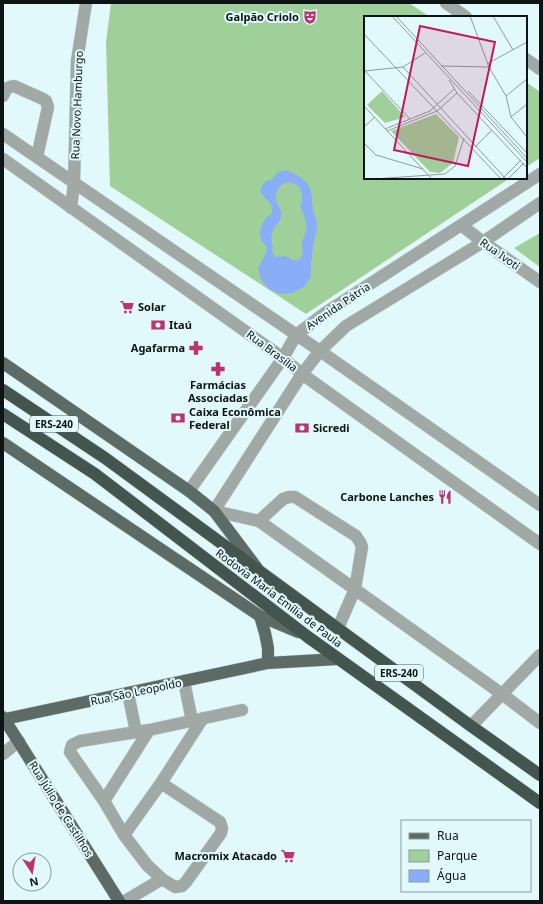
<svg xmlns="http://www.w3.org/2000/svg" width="543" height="904" font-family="'Noto Sans',sans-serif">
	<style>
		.green { fill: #9fd09a }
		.water { fill: #8aadf7; fill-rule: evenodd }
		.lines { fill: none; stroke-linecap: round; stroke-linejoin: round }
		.minor-casing { stroke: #c0d4d6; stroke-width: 13 }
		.major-casing { stroke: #c0d4d6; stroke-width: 13 }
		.highway-casing { stroke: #c0d4d6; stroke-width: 13 }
		.minor { stroke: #a0a9a6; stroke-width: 12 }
		.major { stroke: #5c6b66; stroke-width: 12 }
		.highway { stroke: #44554f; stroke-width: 12 }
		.labels { text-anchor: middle; stroke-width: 4; stroke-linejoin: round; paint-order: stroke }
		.shield { fill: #e2f9fb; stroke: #4c595a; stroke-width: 1 }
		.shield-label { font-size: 10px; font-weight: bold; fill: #0c1415 }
		.poi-label { font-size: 11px; font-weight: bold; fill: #0c1415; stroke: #e2f9fb; text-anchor: end }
		.street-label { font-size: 11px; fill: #0c1415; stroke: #e2f9fb }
		.inset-road { fill: none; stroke: #8c9d9f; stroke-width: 1 }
		.view { fill: #c2185b; fill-opacity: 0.15; stroke: #c2185b; stroke-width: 2 }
		.inset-edge { fill: none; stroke: #0c1415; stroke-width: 2 }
	</style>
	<rect width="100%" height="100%" fill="#e2f9fb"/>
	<path class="green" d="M111,3H409L430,17H365V178H510L306,314L110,186L106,42Z
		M526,82L540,92V158L526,167Z
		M540,233V267L514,248Z"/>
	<path class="water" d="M287,170L300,177L307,183L311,190L313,210L316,219L317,228L313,247L311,266V277L304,287L292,293L281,294L269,289L261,280L258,268L266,253L267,249L266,246L261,240L260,231L262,224L266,218L271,215C275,200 265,202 260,191L263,184L266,181C275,180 272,178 277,173C279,171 284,171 287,170ZM284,183C286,183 289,182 291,183C303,184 304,198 300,206C303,214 308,223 306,231C305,235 302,239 302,243C301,251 307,252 298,260H293L286,256L275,257L272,252C274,246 270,240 272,233C274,227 280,223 281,216C282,212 280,209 278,205C273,196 277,188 284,183Z"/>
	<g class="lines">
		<defs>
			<path id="minor" d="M446,3L466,17
				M526,59L540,69
				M3,96C6,89 7,87 14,86L43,99L46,101L48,107L37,157
				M3,134L320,351L540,505
				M3,159L283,358L302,374L540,544
				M540,203L483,242L346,326L320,351L302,374L214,511L259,521L502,694L540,723
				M71,208L74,183L77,61L86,3
				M461,225L483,242L540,282
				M189,491L283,358L296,335L325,313L540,174
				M259,521L283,499L289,497H295L356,536L360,542L362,547L355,589L338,628
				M184,681L192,721
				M128,693L136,732
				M471,726L540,655
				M3,754L19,741
				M161,783L220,822L222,828L221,833L186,882L182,886L175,887L162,879L147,865L124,835L104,801L70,752L72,745L80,741L149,730L242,710
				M104,801L149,730
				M124,835L161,783L203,718
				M125,901L162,879"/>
			<path id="major" d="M3,363L189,491L214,511L257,568
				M3,443L260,616L298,632
				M260,616L265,633L268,648V663
				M3,717L119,901
				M5,719L268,663L338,659"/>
			<path id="highway" d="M3,390L105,458L471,726L540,775
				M3,414L95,474L308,637L540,803"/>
		</defs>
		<use href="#minor" class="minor-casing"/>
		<use href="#major" class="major-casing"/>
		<use href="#highway" class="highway-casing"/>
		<use href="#minor" class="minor"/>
		<use href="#major" class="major"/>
		<use href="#highway" class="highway"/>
	</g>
	<defs>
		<symbol id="theatre-bare" viewBox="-9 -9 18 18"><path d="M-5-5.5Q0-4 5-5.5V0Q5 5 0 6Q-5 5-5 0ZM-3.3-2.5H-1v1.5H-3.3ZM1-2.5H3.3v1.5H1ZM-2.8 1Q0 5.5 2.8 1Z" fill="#bb3372" stroke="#e2f9fb" stroke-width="2.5" paint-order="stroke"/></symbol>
		<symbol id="supermarket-bare" viewBox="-9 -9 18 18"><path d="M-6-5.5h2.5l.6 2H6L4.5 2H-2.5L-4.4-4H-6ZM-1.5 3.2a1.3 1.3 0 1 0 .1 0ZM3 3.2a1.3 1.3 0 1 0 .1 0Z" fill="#bb3372" stroke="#e2f9fb" stroke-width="2.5" paint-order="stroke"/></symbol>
		<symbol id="bank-bare" viewBox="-9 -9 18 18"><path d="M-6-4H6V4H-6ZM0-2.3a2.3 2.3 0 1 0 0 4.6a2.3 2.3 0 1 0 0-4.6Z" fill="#bb3372" stroke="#e2f9fb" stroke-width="2.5" paint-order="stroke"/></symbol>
		<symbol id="pharmacy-bare" viewBox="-9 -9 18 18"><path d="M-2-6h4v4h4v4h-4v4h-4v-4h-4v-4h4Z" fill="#bb3372" stroke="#e2f9fb" stroke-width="2.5" paint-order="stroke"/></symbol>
		<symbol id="restaurant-bare" viewBox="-9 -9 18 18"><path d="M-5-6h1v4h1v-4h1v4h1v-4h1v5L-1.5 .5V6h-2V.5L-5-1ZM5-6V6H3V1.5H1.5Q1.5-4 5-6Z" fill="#bb3372" stroke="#e2f9fb" stroke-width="2.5" paint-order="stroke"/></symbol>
	</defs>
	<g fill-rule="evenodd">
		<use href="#theatre-bare" x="300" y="7" width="20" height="20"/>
		<use href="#supermarket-bare" x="117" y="297" width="20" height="20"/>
		<use href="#bank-bare" x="148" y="315" width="20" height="20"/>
		<use href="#pharmacy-bare" x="186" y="338" width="20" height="20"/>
		<use href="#pharmacy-bare" x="208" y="359" width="20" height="20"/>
		<use href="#bank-bare" x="168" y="408" width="20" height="20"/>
		<use href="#bank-bare" x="292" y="418" width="20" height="20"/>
		<use href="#restaurant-bare" x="435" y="487" width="20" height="20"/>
		<use href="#supermarket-bare" x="278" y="846" width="20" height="20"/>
	</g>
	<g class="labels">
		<g class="shield">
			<rect x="30" y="416" width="48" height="16" rx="3"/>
			<rect x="375" y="665" width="48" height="16" rx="3"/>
		</g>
		<g class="shield-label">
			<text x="54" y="428">ERS-240</text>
			<text x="399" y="677">ERS-240</text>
		</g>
		<g class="poi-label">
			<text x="299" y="21">Galpão Criolo</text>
			<text x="138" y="311" text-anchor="start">Solar</text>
			<text x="169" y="329" text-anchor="start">Itaú</text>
			<text x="185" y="352">Agafarma</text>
			<text x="218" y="389" text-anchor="middle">Farmácias<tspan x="218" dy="13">Associadas</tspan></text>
			<text x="189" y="416" text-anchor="start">Caixa Econômica<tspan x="189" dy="13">Federal</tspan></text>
			<text x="313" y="432" text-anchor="start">Sicredi</text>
			<text x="434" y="501">Carbone Lanches</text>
			<text x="277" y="860">Macromix Atacado</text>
		</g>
		<g class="street-label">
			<text transform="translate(77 105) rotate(-88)" y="4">Rua Novo Hamburgo</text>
			<text transform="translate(500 254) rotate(35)" y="4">Rua Ivoti</text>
			<text transform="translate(338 306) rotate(-34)" y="4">Avenida Pátria</text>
			<text transform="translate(272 351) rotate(37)" y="4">Rua Brasília</text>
			<text transform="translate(279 598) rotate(37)" y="4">Rodovia Maria Emília de Paula</text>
			<text transform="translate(136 692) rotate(-12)" y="4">Rua São Leopoldo</text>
			<text transform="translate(61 809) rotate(58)" y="4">Rua Júlio de Castilhos</text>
		</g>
	</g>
	<g transform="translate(364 16)">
		<rect width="163" height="163" fill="#e2f9fb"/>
		<path d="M18,75L41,101L21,107L3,89ZM72,98L95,121L89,147L76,157L66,156L27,115Z" fill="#9fd09a"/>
		<path class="inset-road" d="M28,0L163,146M32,0L163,142M106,0L125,51L142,80L147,101L163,121M129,0L149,34M0,18L137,163M123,48L163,26M77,50L125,51M39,51L142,163M0,54L46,103M0,55L39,51L61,37M85,64L93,77L163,152M104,75L163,137M142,80L163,63M0,90L68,163M147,101L163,88M0,111L11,101M21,113L66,95L90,73M23,115L73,95L93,77M0,127L12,139L59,153M111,131L128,114M9,163L81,158L91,150L100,122M138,163L157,144M144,163L160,147"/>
		<path class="view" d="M56,10L131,26L104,150L30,134Z"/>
		<rect width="163" height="163" class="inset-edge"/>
	</g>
	<rect width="543" height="904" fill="none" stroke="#0c1415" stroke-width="8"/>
	<rect x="401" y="820" width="130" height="72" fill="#e2f9fb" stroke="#8c9d9f"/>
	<rect x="409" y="833" width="20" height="6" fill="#5c6b66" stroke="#8c9d9f"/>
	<text x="437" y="840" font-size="12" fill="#0c1415">Rua</text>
	<rect x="409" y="850" width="20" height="12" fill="#9fd09a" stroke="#8c9d9f"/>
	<text x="437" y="860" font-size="12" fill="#0c1415">Parque</text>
	<rect x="409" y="870" width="20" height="12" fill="#8aadf7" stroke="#8c9d9f"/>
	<text x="437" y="880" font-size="12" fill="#0c1415">Água</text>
	<g transform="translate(32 872) rotate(168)"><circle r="19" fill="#e2f9fb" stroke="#8c9d9f"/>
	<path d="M0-3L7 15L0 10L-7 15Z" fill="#bb3372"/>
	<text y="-6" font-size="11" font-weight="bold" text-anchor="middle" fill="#0c1415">N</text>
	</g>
</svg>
